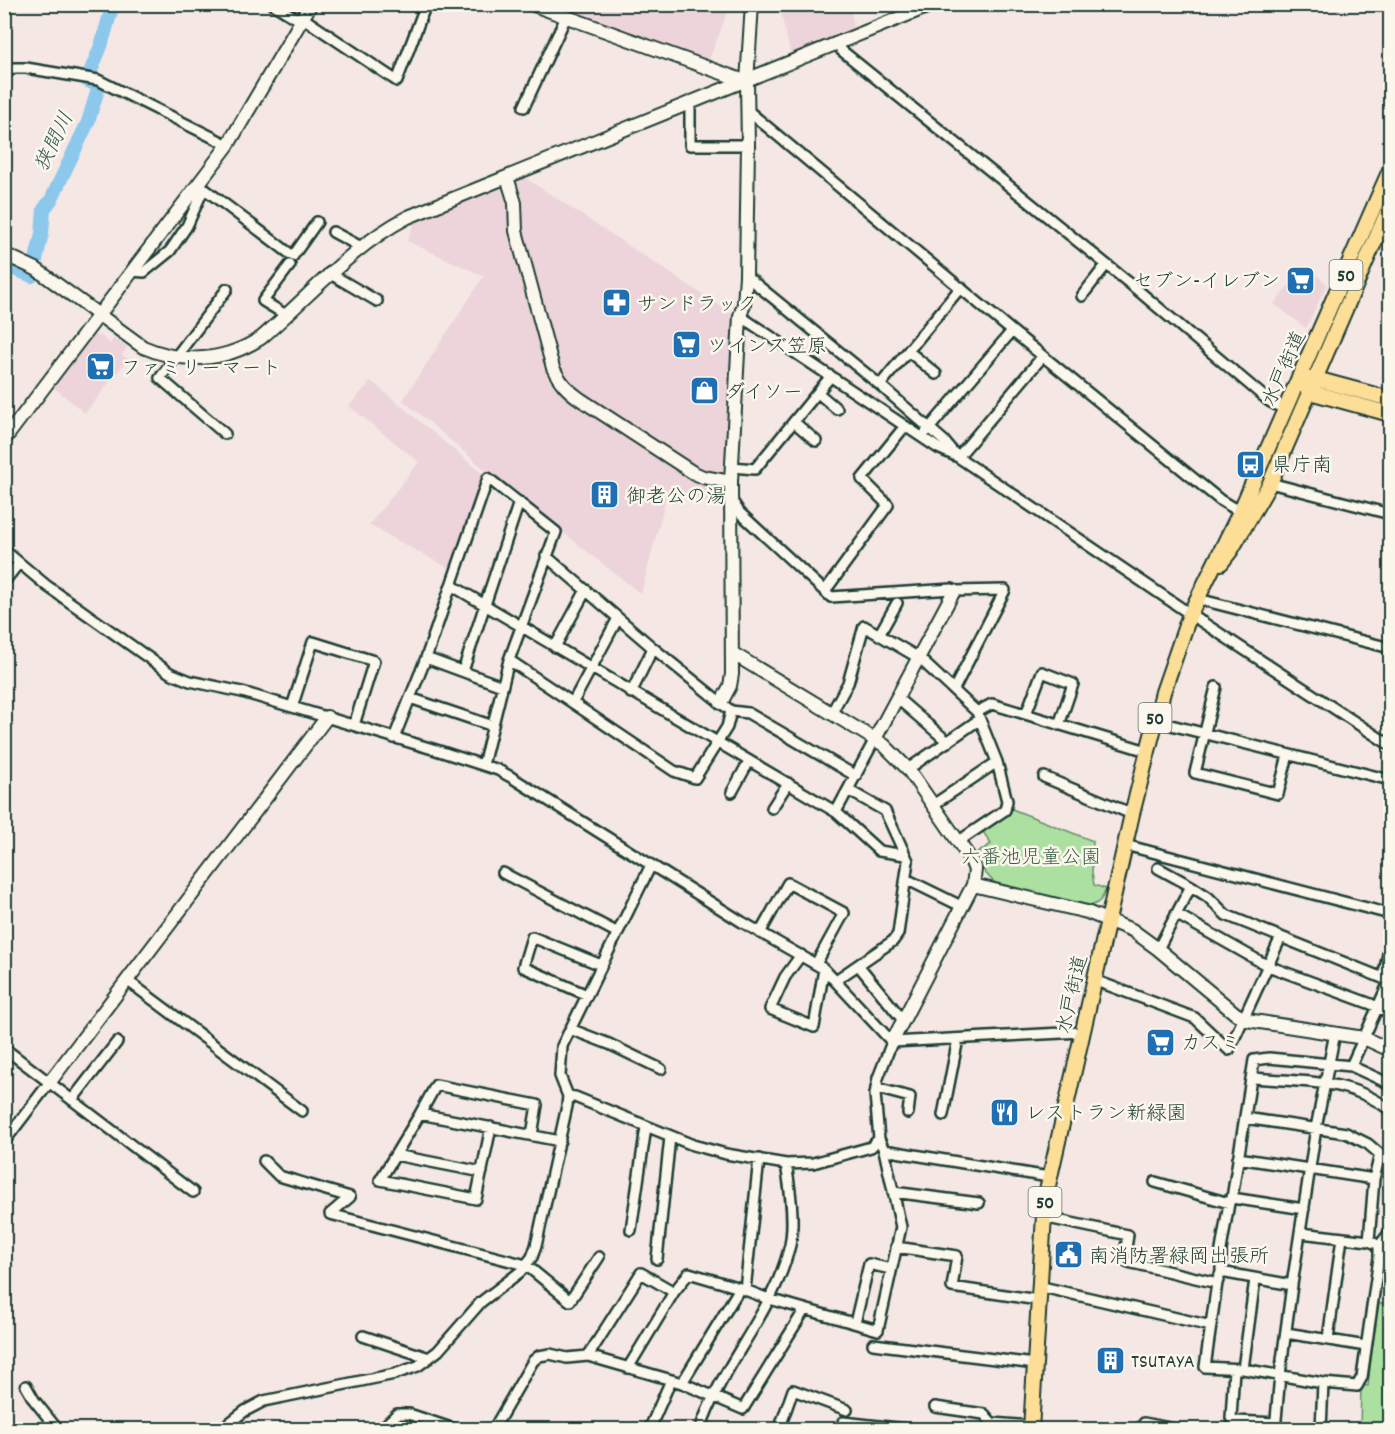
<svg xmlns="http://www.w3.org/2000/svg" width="1395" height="1434" font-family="Dekko,'Klee One',sans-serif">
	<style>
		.built { fill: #ecd4da }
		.green { fill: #ace0a1; stroke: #668e6a; stroke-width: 1.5 }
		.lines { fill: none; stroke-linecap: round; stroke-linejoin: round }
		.river { stroke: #8cc8ec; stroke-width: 14 }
		.street-casing { stroke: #1f3d34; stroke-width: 14 }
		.secondary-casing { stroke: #1f3d34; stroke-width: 16 }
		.primary-casing { stroke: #1f3d34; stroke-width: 18 }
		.street { stroke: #fbf7ec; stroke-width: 9 }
		.secondary { stroke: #fbf7ec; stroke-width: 12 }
		.primary { stroke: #fcde96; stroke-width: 14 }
		.labels { text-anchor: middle; stroke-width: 5; stroke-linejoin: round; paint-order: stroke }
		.shield { fill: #fbf7ec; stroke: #61756b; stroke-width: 1.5 }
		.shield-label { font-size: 18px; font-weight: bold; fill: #1f3d34 }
		.poi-label { font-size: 20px; fill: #1f3d34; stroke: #fbf7ec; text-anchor: start }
		.street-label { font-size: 20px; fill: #1f3d34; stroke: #fbf7ec }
		.park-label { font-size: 20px; fill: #3b5e4a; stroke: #fbf7ec }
		.water-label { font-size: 21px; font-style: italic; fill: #355959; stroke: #fbf7ec }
	</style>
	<rect width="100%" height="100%" fill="#f4e7e4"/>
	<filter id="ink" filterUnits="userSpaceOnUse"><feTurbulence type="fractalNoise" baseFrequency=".0167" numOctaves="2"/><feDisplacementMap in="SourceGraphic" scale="12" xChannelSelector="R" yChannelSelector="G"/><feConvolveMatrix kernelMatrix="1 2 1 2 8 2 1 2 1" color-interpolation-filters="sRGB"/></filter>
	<g filter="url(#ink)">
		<path class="built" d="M575,5H730L708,63L571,13Z
			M779,5H850L854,29L791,56Z
			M524,177L734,315L725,503L710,498L707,503L684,497L672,489L670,498H666L641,594L488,473L486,474L452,570L369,525L419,462L349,406L371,381L483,474L487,471L403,400L484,276L407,241L415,221Z
			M1305,266L1327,284L1306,328L1274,304Z
			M92,335L98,336L100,335L110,344L114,338L127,347L122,355L128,359L85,413L52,386Z"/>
		<path class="green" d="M1012,809L1093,841L1092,872L1094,885L1106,889C1103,897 1100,904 1091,905C1081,906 1012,891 1002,887C989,881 981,867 974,855L991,844L982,830Z
			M1377,1303L1390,1305V1429L1360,1430L1361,1385L1368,1386Z"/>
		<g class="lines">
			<path class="river" d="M90,73L101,46L113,4
				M36,260L42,233L44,209L51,200L88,122L99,86L88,81
				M4,265L32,276V273"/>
			<defs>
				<path id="street" d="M273,4L294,17L303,18L397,81L426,4
					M840,42L841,50L1128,282L1269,401L1286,410
					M4,74L14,68H26L98,80L228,145
					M690,103V145H748
					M524,107L566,17
					M747,110L1012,331L1220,500L1240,512
					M198,184L293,256L317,222
					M333,232L361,247
					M132,271L144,272L170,251L187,226L204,188
					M329,273L377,301
					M746,276L880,385L944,441L956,456
					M1082,296L1106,265
					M286,315L263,301L290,265
					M740,316L938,448L958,457L1190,614L1390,745
					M908,351L936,374
					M880,385L961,287
					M818,393L837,409
					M794,422L816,441
					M926,432L1012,331
					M225,434L160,378L227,289
					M958,457L1043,356
					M732,467L755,469L831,376
					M1270,483L1390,514
					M732,501L740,513L831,597L952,589L954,591L1005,590L954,689
					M4,550L47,586L170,673L190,681L242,692L436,750L498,770L511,777L742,922L824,969L892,1042L1082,1032
					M546,556L653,648L731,711L748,713L856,776
					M4,582L19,563
					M451,585L836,812L879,851L905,855
					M825,591L888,505L862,479L905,426
					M1198,599L1390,648
					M879,635L897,603
					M555,647L586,590
					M426,658L502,686
					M509,660L674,771L695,778L727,727L731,711
					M463,671L519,502
					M1216,687L1195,773L1278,794L1288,755
					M631,693L653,648
					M410,698L493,726
					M897,698L948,742
					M573,702L618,618
					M292,707L313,642L374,661L354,725
					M977,712L992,704L1147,751
					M831,714L848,683L864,626L919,658L977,712L997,762L1007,801L1005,810L959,841
					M1026,714L1042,672L1073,684L1059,725
					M1155,721L1390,780
					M394,738L426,658L488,478L556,532L509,660L483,765
					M908,769L980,719
					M1044,777L1132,814
					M732,792L749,761
					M933,805L997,762
					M772,808L788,783
					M836,812L875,739
					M1125,845L1390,914
					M1158,868L1191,886
					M503,873L618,933
					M906,879L961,906
					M1176,914L1268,966L1371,1004L1390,1013
					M760,933L788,883L844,913L816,964
					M1158,949L1191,886L1208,897L1226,915L1390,981
					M801,955L785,977L770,1009L814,1027L824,969
					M859,966L902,1019
					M1383,977L1390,945
					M836,980L893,941L898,934L908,861L885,811L848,790
					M1094,980L1195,1018L1229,1050L1281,937
					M128,981L302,1111
					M587,995L523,967L532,937L601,965
					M570,1029L609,1044L661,1069
					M4,1048L193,1192
					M1351,1066L1390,980
					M1252,1078C1301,1082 1350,1078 1390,1110
					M876,1088L910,1097L908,1113
					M568,1096L575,1097L693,1145L726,1154L786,1164L813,1163L871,1147L879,1139L875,1094L878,1078L892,1042
					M72,1100L117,1042
					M420,1114L380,1180L476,1199L491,1127
					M943,1115L958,1039
					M1245,1118L1346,1133L1368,1144L1390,1163
					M532,1135L537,1105L436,1085L420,1114L560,1141
					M4,1142L49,1083
					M884,1150L1049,1177
					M395,1155L482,1172
					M1238,1158L1374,1179
					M264,1161L279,1176L350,1197L330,1214L526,1265L570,1301L599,1257
					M1155,1182L1229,1203
					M893,1192L979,1203
					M1232,1198L1304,1209
					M1043,1217L1128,1235L1124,1261L1217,1283
					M631,1230L646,1127
					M1301,1233L1369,1241L1374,1243
					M1369,1241L1374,1179L1380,1154
					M896,1247L957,1256L952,1287L1038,1300
					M657,1259L670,1137
					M1221,1272V1250L1229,1203L1232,1198L1254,1060L1269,1058L1351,1066L1390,1084
					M1292,1285L1221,1272L1217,1283L1205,1367L1243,1369L1323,1383L1357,1386L1362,1377L1379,1258V1246L1390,1232
					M1038,1286L1211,1326
					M745,1290L759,1159
					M855,1323L869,1264L891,1269
					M1286,1333L1366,1346
					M363,1336L429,1358
					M1328,1339L1342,1238
					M873,1344L1035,1364
					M588,1356L641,1273L674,1292
					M628,1368L674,1292L689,1273L740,1288L766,1298L878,1330L901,1227L884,1150L879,1139
					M1234,1369L1231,1418L1236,1421L1276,1423
					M1243,1369L1255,1279
					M682,1383L740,1288
					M26,1386L34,1400L58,1430
					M935,1407L984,1414L992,1423L1031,1426
					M843,1422L916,1430
					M1144,1423L1180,1430
					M220,1430L245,1411L264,1401L395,1374L418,1366L438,1351L481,1302L520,1272L532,1257L536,1246L567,1106L568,1096L560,1076L562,1046L651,865
					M380,1430L397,1414H409L457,1430
					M493,1430L533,1361L539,1356L550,1354L567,1358L588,1356L682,1383L743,1409L805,1309
					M649,1430L671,1380
					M700,1430C721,1364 774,1313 790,1245C795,1221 790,1188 786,1164
					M786,1430L780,1427L793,1390L847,1410
					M1275,1430L1280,1375L1292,1285L1316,1128L1335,1033
					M1321,1430L1323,1383"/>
				<path id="secondary" d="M531,4L747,82
					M507,177L515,203L516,231L553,368C560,382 567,390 580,399L692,472L703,477L731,482
					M4,254L36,269L143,347C183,364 224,362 261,338C310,296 349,248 408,217L934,4
					M4,440L228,145L311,4
					M732,653L884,745L908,769L971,860L975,870L973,885L892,1042
					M721,703L730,686L732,674L731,482L740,316L744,304L746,276L748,145L747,82L752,4
					M875,739L954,591
					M973,885L1087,912L1132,930L1158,949L1236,1014L1247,1020L1364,1038L1390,1050
					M49,1083L327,717"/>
				<path id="primary" d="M1307,379H1316L1390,399
					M1304,385L1310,392L1390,414
					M1221,563L1231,550L1270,483L1390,206
					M1031,1430L1045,1199L1132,814L1163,692L1190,614L1240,512L1390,170"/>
			</defs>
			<use href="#street" class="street-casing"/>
			<use href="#secondary" class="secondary-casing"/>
			<use href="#primary" class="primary-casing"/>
			<use href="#street" class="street"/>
			<use href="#secondary" class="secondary"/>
			<use href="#primary" class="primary"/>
		</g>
	</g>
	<defs>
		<symbol id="supermarket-square" viewBox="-11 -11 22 22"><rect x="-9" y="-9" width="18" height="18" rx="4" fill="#1f6fb2" stroke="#fbf7ec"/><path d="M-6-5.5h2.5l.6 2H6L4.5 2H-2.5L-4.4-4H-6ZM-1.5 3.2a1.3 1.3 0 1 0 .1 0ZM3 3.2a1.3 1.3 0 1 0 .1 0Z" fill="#fff"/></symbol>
		<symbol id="pharmacy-square" viewBox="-11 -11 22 22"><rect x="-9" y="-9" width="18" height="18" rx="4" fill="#1f6fb2" stroke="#fbf7ec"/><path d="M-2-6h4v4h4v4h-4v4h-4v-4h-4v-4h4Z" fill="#fff"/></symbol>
		<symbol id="shop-square" viewBox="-11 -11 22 22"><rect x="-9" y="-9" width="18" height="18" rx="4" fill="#1f6fb2" stroke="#fbf7ec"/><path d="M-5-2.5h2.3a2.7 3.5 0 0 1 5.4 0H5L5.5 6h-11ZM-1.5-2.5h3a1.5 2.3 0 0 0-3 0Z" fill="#fff"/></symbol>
		<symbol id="bus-square" viewBox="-11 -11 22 22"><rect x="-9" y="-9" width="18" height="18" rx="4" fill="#1f6fb2" stroke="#fbf7ec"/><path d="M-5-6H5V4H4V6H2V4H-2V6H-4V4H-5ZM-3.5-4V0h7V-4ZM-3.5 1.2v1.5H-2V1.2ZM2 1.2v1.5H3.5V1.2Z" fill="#fff"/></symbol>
		<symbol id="building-square" viewBox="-11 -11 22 22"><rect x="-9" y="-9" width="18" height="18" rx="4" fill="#1f6fb2" stroke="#fbf7ec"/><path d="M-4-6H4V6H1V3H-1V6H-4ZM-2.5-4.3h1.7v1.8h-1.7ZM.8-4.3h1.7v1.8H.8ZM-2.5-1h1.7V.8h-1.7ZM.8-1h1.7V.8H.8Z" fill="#fff"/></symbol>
		<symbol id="restaurant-square" viewBox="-11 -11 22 22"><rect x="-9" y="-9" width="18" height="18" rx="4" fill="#1f6fb2" stroke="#fbf7ec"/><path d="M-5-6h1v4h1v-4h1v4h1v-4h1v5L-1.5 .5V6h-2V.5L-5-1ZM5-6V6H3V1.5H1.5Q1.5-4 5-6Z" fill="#fff"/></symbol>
		<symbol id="civic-square" viewBox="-11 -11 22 22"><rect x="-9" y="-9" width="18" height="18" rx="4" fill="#1f6fb2" stroke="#fbf7ec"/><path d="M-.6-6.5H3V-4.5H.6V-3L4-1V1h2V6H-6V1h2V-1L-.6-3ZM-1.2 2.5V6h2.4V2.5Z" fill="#fff"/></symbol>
	</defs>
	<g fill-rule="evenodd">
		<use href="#supermarket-square" x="1284" y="264" width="33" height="33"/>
		<use href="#pharmacy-square" x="600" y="286" width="33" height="33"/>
		<use href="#supermarket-square" x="670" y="328" width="33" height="33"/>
		<use href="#supermarket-square" x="84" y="350" width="33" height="33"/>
		<use href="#shop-square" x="688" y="374" width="33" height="33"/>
		<use href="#bus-square" x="1234" y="448" width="33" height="33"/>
		<use href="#building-square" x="588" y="478" width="33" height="33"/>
		<use href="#supermarket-square" x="1144" y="1026" width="33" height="33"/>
		<use href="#restaurant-square" x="988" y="1096" width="33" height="33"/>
		<use href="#civic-square" x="1052" y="1238" width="33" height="33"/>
		<use href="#building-square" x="1094" y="1344" width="33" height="33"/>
	</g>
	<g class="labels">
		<g class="shield">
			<rect x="1329.5" y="260" width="33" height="30" rx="4.5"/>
			<rect x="1138.5" y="703" width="33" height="30" rx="4.5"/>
			<rect x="1028.5" y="1187" width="33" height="30" rx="4.5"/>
		</g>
		<g class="shield-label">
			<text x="1346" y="281">50</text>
			<text x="1155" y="724">50</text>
			<text x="1045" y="1208">50</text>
		</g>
		<g class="poi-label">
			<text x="1280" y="287" text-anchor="end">セブン-イレブン</text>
			<text x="637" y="310">サンドラック</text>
			<text x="707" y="352">ツインズ笠原</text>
			<text x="121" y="374">ファミリーマート</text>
			<text x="725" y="398">ダイソー</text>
			<text x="1272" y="471">県庁南</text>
			<text x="626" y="502">御老公の湯</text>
			<text x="1181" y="1049">カスミ</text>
			<text x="1025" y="1119">レストラン新緑園</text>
			<text x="1089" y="1262">南消防署緑岡出張所</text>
			<text x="1131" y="1367">TSUTAYA</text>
		</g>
		<g class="street-label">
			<text transform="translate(1283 368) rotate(-66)" y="7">水戸街道</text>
			<text transform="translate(1071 994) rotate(-77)" y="7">水戸街道</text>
		</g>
		<g class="park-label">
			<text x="1031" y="863">六番池児童公園</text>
		</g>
		<g class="water-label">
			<text transform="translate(53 141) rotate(-64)" y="7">狭間川</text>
		</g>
	</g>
	<rect width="1395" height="1434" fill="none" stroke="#fbf7ec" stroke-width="24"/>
	<rect x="12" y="12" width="1371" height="1410" fill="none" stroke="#1f3d34" stroke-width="2" filter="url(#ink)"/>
</svg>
